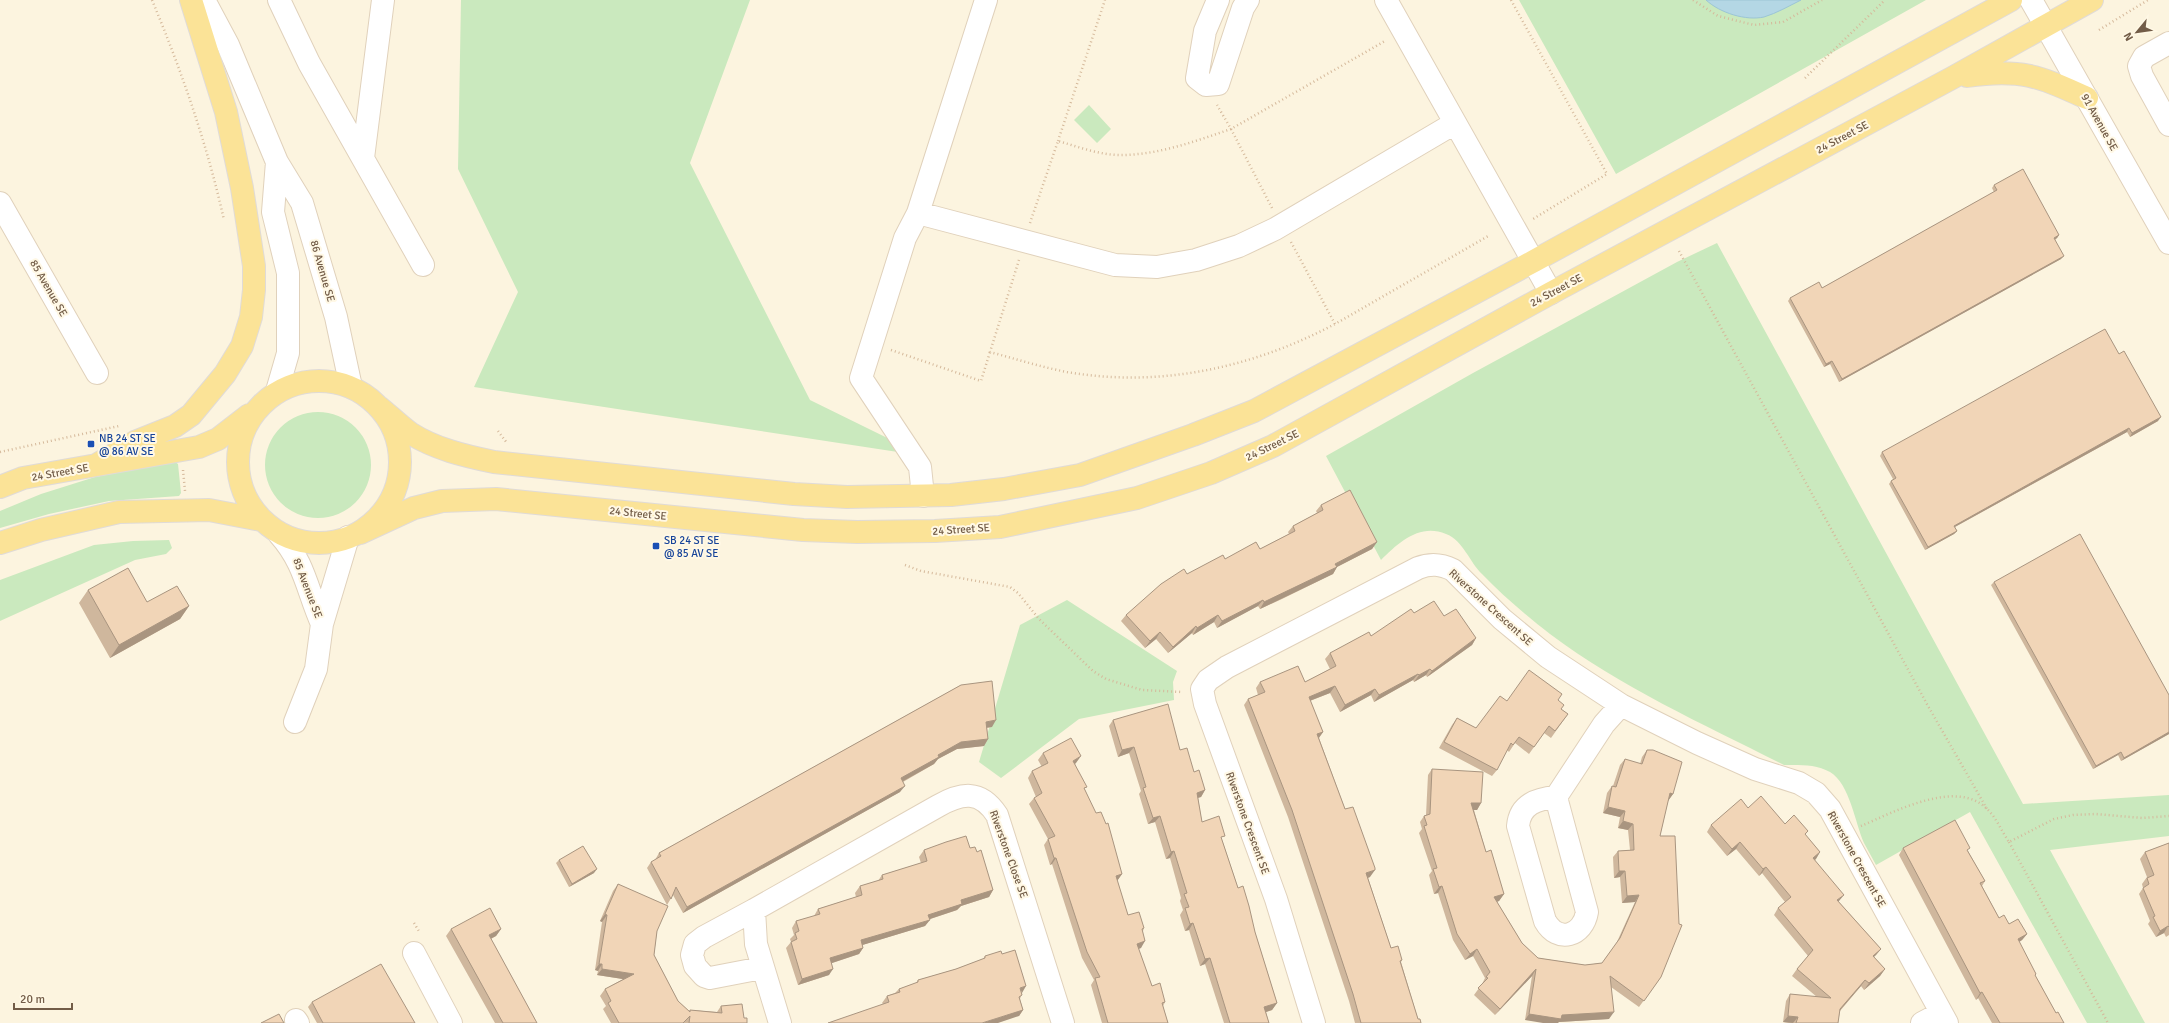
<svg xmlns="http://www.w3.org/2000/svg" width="2169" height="1023" font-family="Signika,sans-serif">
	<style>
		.green { fill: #cae9be }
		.water { fill: #b4d7e5; stroke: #9bc5d6 }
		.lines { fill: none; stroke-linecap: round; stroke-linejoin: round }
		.minor-casing { stroke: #e0d1bb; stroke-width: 24 }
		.major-casing { stroke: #e0dbd7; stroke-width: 24 }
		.path { stroke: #d5b99b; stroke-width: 2.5; stroke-dasharray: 1 3; stroke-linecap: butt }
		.minor { stroke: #fff; stroke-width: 22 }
		.major { stroke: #fbe397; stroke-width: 22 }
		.wall { fill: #cfb79d }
		.shaded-wall { fill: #a99580 }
		.building { fill: #f1d5b7; stroke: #a99580 }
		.transit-dot { fill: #1a4fb4; stroke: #fff8e5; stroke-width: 1.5 }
		.labels { text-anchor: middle; stroke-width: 4; stroke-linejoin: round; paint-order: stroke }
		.street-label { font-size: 11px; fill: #725c47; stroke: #fff8e5 }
		.transit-label { font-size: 11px; fill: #164399; stroke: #fff8e5; text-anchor: start }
	</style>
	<rect width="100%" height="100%" fill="#fcf4df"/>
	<path class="green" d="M461,0H750L690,163L810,400L924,456L474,387L518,292L458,169Z
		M1519,0H1926L1616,174Z
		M1089,105L1111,129L1097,143L1074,120Z
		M1717,243L2023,804L2169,795V836L2050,850L2145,1023H2087L1970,812L1876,865C1872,858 1868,850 1864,843C1855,823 1850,784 1830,772C1816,764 1799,765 1784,765C1705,725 1622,688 1550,634C1528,617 1502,595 1482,574C1470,563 1463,540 1446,534C1420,523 1399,542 1381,560L1326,456L1473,373L1677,262Z
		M265 465a53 53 0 1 1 106 0a53 53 0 1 1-106 0Z
		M175,462L178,464L181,493L179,496L109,501L49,514L0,528V511L41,494L95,477Z
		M169,540L172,548L166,554L135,560L0,621V580L94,545L133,541Z
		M1067,600L1177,671L1173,682L1174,700L1079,719L1001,778L979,762L1020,625Z"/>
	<path class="water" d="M1706,0H1801C1789,6 1777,13 1764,17C1746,21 1720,13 1706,0Z"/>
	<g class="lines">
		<defs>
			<path id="minor" d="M204,0L228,45L277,162L302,203L336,317L351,387
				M279,0L309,63L423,265
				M1218,0L1205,31L1197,78L1206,85L1218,84L1243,8L1248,0
				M1386,0L1551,293
				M2031,0L2169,243
				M2169,43L2144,57L2139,66L2142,76L2169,125
				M363,158L383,0
				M0,203L97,373
				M918,213L1115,265L1157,267L1196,260L1239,246L1275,229L1455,123
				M277,391L288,353V273L273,212L277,162
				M923,496L920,467L861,378L905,238L918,213L986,0
				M279,534C305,563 307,590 322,624
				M295,722L316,669L322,624L348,537
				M1556,797C1537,799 1520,804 1518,826L1545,921C1558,944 1583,936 1587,912L1556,797L1604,724L1621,705
				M754,910L704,937L695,944L692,955L695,966L704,976L710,978L762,968
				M414,953L451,1023
				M296,1020L298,1023
				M780,1023L756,944L754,910L938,806C961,793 980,789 997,815L1063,1023
				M1314,1023L1276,899L1205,704L1202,689L1208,680L1227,667L1418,568C1431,563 1441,564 1453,570L1502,619L1548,657L1621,705L1697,743L1755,769L1799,783L1816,793L1830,809L1947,1023
				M1922,1023L1941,1013"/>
			<path id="major" d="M1967,76C2020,68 2039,76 2087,98
				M238 462a81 81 0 1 1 162 0a81 81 0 1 1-162 0Z
				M379,407C389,415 399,425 410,433C435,449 465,456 494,462L794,494L847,497L951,495L1004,489L1080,475L1193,435L1254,411L1534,261L2011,0
				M96,465L135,442L175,426L191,415L225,374L242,346L251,317L254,290V266L242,188L226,112L191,0
				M0,487L23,478L199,447L218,439L249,415
				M360,533L414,508L442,501L496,499L803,530L857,532L935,531L1000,527L1137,498L1211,473L1273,446L1551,293L1952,78L2092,0
				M0,543L41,530L119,512L209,510L261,520"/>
		</defs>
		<use href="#minor" class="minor-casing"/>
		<use href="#major" class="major-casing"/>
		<path class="path" d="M152,0C182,72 207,144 224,220
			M1511,0L1607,174L1533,219
			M1693,0L1718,16L1754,25L1783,22L1822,0
			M2099,30L2148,0
			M1805,78L1885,0
			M1058,141L1105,0
			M1272,208L1231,129L1385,41
			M1030,223L1058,141C1079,147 1102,156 1124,155C1161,154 1196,141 1231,129L1217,105
			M1291,242L1335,324L1490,235
			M1679,251L1928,706L1987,809
			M1019,260L990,352C1016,359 1041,367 1067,372C1160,388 1252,368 1335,324
			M891,350L981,381L990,352
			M498,431L507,443
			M0,452L119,426
			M183,470L185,491
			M905,565L921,571L1010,587L1018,593L1039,619L1093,671L1106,679L1142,690L1182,692
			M1861,826C1894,812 1957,778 1987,809C1996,817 2002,832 2009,842L2054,819L2073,815L2096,814L2142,818L2169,816
			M2009,842L2108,1023
			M414,923L420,933"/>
		<use href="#minor" class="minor"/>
		<use href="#major" class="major"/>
	</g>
	<path class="wall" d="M1994,185L2059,235L2057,238L2055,240L2061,259L1839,382L1830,364L1824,367L1788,301L1790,298L1822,288L1994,192L1992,188Z
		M2119,354L2158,421L2130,437L2127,432L1955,527L1957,531L1954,534L1925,550L1889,484L1891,481L1893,479L1880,456L1882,452Z
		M1321,505L1377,542L1372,549L1337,567L1333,574L1282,599L1260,609L1258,606L1217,628L1214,622L1193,635L1192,633L1168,653L1156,639L1145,648L1121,621L1126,615L1187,574L1225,559L1260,549L1289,534L1288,532L1293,526L1317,513L1316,511Z
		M1994,582L2169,695V734L2121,761L2118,755L2093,769L1991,585Z
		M88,590L147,602L189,606L180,619L110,658L79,603Z
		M1414,613L1444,616L1476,638L1472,645L1427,677L1426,675L1414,682L1413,680L1374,702L1371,695L1340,712L1330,693L1310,701L1323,732L1319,738L1370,877L1368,878L1391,948L1402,960L1401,962L1418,1019L1421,1023H1355L1349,1001L1288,817L1244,705L1248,699L1258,695L1256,688L1260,682H1305L1330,669L1325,659L1330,653L1371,636Z
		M961,685L992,727L987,728L988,739L984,746L957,749L938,759L934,764L903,782L900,792L683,913L673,895L667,905L647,868L651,862L655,860L659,853Z
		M1558,700L1561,709L1568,714L1551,738L1544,733L1529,754L1515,743L1509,752L1507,750L1497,770L1492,776L1439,748L1452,725L1457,718L1476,728L1507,701Z
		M1113,720L1180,750L1205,790L1201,797L1198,798L1202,822L1222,840L1238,888L1255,932L1277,1003L1272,1010L1266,1012L1269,1023H1224L1205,964L1200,966L1189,930L1185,931L1180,915L1183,910L1180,901L1181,898L1170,858L1166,859L1155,822L1148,824L1139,794L1141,791L1129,753L1118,757L1109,726Z
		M1647,750L1673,794L1668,801L1660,836L1661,977L1639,1007L1611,987L1609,1019L1559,1022L1525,1020L1532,976L1495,1015L1474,995L1482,984L1485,978L1473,956L1465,960L1453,940L1438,893L1434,894L1429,875L1432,871L1419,833L1422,829L1420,822L1424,816L1426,815L1428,775L1432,769L1481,803L1477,810H1474L1486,852L1504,894L1499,901L1497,902L1522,943L1538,958L1585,965L1602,963L1616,944L1635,902L1622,903L1620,877L1614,878L1613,857L1618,851L1630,850L1628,830L1618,828L1620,817L1603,813L1607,793L1612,786H1613L1620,765L1625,759L1640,764L1642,757Z
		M1043,753L1076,763L1075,764L1085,790L1122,874L1117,881L1128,915L1144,928L1143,931L1141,948L1138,949L1152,986L1165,1002L1163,1006L1168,1023H1102L1091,985L1094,980L1082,958L1052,864L1050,865L1044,845L1048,839L1029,804L1034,798L1036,797L1028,778L1032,771L1042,767L1038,760Z
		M1748,808L1785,824L1808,831L1805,835L1820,852L1815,860L1839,902L1881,949L1874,957L1885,969L1880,976L1864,990L1861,986L1840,1011L1838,1023H1789L1783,1022L1786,1001L1790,994L1817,997L1792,976L1797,969L1808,956L1774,915L1778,908L1785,902L1762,873L1759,876L1736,849L1727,856L1707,832L1711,825Z
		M2169,843V935L2166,937L2164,933L2156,937L2148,924L2150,921L2139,894L2143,888L2142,884L2147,877L2140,859L2145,852Z
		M970,848L977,852L993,890L989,897L961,906L957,910L930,919L925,926L862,945L863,948L859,954L832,963L829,975L798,985L786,948L791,942L790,939L794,935L792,928L796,921L814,916L818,909L856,897L855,893L860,886L878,881L882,875L921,863L919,857L924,850Z
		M1903,848L1968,851L1985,881L1982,886L1999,918L2027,934L2022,940L2019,942L2036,974L2035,975L2056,1013L2064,1023H1992L1978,998L1976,1000L1899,855Z
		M559,860L594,873L569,887L556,863Z
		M618,884L657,931L654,955L678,1001L689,1011L690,1010L717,1012L721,1006L744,1018L747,1023H685V1022V1023H611L603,1009L606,1006L600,996L605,989L623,979L597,975L598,971L595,970L602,922L600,921L613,891Z
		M451,929H501L496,936L491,939L537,1023H495L446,936Z
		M1002,954L1022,993L1020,999L1023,1010L1019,1016L883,1004L882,1003L887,996L895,993L899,989L916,983L918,980L956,969L983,959L985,956Z
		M312,1002L415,1023H317L308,1007Z"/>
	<path class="shaded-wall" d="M2059,235L2057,238L2052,241L2054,238Z
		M2064,256L2061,259L1839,382L1842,379Z
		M1832,361L1830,364L1824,367L1826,364Z
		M2161,417L2158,421L2130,437L2132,433Z
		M2129,428L2127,432L1951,529L1954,526Z
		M1957,531L1954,534L1925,550L1928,547Z
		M1377,542L1372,549L1331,570L1335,564Z
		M1337,567L1333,574L1260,609L1264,602Z
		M1263,600L1258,606L1217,628L1222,621Z
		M189,606L180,619L110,658L119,645Z
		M1218,615L1214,622L1193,635L1197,628Z
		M1196,626L1192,633L1168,653L1173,647Z
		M1160,632L1156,639L1145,648L1150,641Z
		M1476,638L1472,645L1427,677L1432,671Z
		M1430,669L1426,675L1414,682L1419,675Z
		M1418,674L1413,680L1374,702L1379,695Z
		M1335,686L1330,693L1304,703L1309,697Z
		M1375,689L1371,695L1340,712L1345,705Z
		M996,720L992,727L981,728L986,722Z
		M1323,732L1318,739L1317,734Z
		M2169,732V734L2121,761L2124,758Z
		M988,739L984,746L957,749L938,759L934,764L896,785L901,778L938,755L961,742Z
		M1134,747L1129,753L1118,757L1122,750Z
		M2121,752L2118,755L2093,769L2096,766Z
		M1081,756L1076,763L1069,767L1073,761Z
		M905,786L900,792L683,913L687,907Z
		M1205,790L1201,797L1192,799L1197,793Z
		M1670,793L1673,794L1668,801Z
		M1471,803H1481L1477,810H1467Z
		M1608,807L1625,811L1620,817L1603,813Z
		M1160,816L1155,822L1148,824L1153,818Z
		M1623,821L1633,824L1628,830L1618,828Z
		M1740,842L1736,849L1727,856L1732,849Z
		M1174,851L1170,858L1166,859L1171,852Z
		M1820,852L1816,859L1809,865L1813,858Z
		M1054,858H1056L1052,864L1050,865Z
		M1766,867L1762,873L1759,876L1763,869Z
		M597,869L594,873L569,887L572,884Z
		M1375,870L1370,877L1361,880L1366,873Z
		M1619,871H1625L1620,877L1614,878Z
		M1122,874L1117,881L1116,876Z
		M1442,886L1438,893L1434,894L1439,887Z
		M993,890L989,897L961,906L957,910L924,921L928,915L961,900Z
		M1504,894L1499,901L1489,904L1494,897Z
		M1639,895L1635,902L1622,903L1627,896Z
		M1844,895L1839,901L1833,907L1837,900Z
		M605,914L607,915L602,922L600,921Z
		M930,920L925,926L856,947L861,940Z
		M1193,923L1189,930L1185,931L1190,924Z
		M2168,926L2164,933L2156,937L2160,931Z
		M501,929L496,936L484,942L489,935Z
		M2027,934L2022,940L2013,946L2018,939Z
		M1145,941L1141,948L1132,951L1137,944Z
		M863,948L859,954L826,965L830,958Z
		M1477,949L1473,956L1465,960L1470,954Z
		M1881,949L1876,955L1868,962L1873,956Z
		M1210,958L1205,964L1200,966L1205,959Z
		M599,964H602L598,971L595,970Z
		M602,969L634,974L629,980L597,975Z
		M833,969L829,975L798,985L802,979Z
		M1536,969L1532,976L1495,1015L1500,1009Z
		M1885,969L1880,976L1864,990L1869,983Z
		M1865,980L1861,986L1835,1016L1840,1009Z
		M1026,986L1022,993L1020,988Z
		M1982,992L1978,998L1976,1000L1980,993Z
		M1277,1003L1272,1010L1260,1014L1264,1007Z
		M1023,1010L1019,1016L998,1023H982Z
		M1614,1012L1609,1019L1559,1022L1558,1023H1543L1525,1020L1529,1014L1562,1015Z
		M1788,1016L1798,1017L1793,1023L1783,1022Z"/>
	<path class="building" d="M2023,169L2059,235L2054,238L2064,256L1842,379L1832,361L1826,364L1790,298L1819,282L1822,288L1997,190L1994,185Z
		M2105,329L2119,354L2124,351L2161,417L2132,433L2129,428L1954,526L1957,531L1928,547L1891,481L1896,478L1882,452Z
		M1350,490L1377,542L1335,564L1337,567L1264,602L1263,600L1222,621L1218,615L1197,628L1196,626L1173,647L1160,632L1150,641L1126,615L1161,584L1184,569L1187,574L1223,555L1225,559L1256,542L1260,549L1295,531L1293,526L1323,510L1321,505Z
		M2080,534L2169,695V732L2124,758L2121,752L2096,766L1994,582Z
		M128,568L147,602L177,586L189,606L119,645L88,590Z
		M1434,601L1444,616L1456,609L1476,638L1432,671L1430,669L1419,675L1418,674L1379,695L1375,689L1345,705L1335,686L1309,697L1323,732L1317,734L1345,809L1353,807L1375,868V870L1366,873L1391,948L1398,946L1402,960L1400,961L1418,1019H1420L1421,1023H1361L1353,994L1292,810L1248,699L1265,692L1260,682L1298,666L1305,682L1336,666L1330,653L1369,632L1371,636L1411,609L1414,613Z
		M1529,670L1562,694L1558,700L1564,705L1561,709L1568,714L1555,731L1549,726L1534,747L1519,737L1513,745L1511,743L1497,770L1444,742L1457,718L1476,728L1500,696L1507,701Z
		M992,681L996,720L986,722L988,739L961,742L938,755L939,757L901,778L905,786L687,907L676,887L671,899L651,862L661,856L659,853L961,685Z
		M1168,704L1180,750L1187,748L1194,772L1199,770L1205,790L1197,793L1202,822L1219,816L1225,836L1221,837L1238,888L1243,886L1249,906L1255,932L1277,1003L1264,1007L1269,1023H1230L1210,958L1205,959L1193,923L1190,924L1185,908L1189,907L1184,894L1187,893L1174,851L1171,852L1160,816L1153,818L1143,788L1146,787L1134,747L1122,750L1113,720Z
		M1071,738L1081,756L1073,761L1087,787L1084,788L1096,813L1101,812L1106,824L1108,823L1122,874L1116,876L1128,915L1139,912L1144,928L1142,929L1145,941L1137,944L1152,986L1160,983L1165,1002L1162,1003L1168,1023H1108L1095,978L1100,977L1087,952L1056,858H1054L1048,839L1055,836L1034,798L1042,793L1032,771L1048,763L1043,753Z
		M1647,750H1653L1682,762L1673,794L1670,793L1660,836H1675L1679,924L1682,925L1661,977L1644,1001L1610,976L1614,1012L1562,1015L1561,1019L1529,1014L1536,969L1500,1009L1478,988L1488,978L1486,977L1490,972L1477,949L1470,954L1457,934L1442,886L1439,887L1433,869L1437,868L1424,826L1427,825L1424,816L1430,814L1432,769L1483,772L1481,803H1471L1486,852L1491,850L1504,894L1494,897L1522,943L1538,958L1585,965L1602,963L1620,938L1639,895L1627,896L1625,871H1619L1618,851L1634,850L1633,824L1623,821L1625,811L1608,807L1612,786L1616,787L1625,759L1642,764Z
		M1761,796L1785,824L1794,815L1808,831L1805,834L1820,852L1813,858L1844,895L1837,900L1881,949L1873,956L1885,969L1869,983L1865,980L1840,1009L1838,1023H1796L1798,1017L1788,1016L1790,994L1831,998L1797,969L1813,950L1778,908L1791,897L1766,867L1763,869L1740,842L1732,849L1711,825L1741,799L1748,808Z
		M1955,820L1970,848L1967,850L1985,881L1980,883L1999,918L2004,915L2009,924L2018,919L2027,934L2018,939L2036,974L2035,975L2056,1013L2058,1012L2064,1023H2000L1982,992L1980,993L1903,848Z
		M966,836L970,848L975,847L977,852L981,850L993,890L961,900L962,904L928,915L930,920L861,940L863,948L830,958L833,969L802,979L791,942L797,939L795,933L799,931L796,921L820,914L818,909L862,895L860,886L883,879L882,875L927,861L924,850L946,842Z
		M2169,843V927L2168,926L2160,931L2153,917L2155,916L2143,888L2149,884L2147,878L2154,875L2145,852Z
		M583,846L597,869L572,884L559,860Z
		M618,884L668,906L657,931L654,955L678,1001L690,1012V1010L722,1013L721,1006L742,1004L744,1018H747V1023H689L690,1016L683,1023H619L608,1003L611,1001L605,989L634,974L602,969V964H599L607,915L605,914Z
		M490,908L501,929L489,935L537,1023H503L451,929Z
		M1015,950L1026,986L1020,988L1022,995L1019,997L1023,1010L982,1023H828L889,1002L887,996L900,992L899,989L918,982V980L956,969L985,958V956L1001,951L1002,954Z
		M381,964L415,1023H323L312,1002Z
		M279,1014L284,1023H261Z"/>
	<g class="transit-dot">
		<rect x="87" y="440" width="8" height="8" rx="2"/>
		<rect x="652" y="542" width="8" height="8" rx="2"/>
	</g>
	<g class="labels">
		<g class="street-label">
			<text transform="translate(2100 122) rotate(61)" y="4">91 Avenue SE</text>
			<text transform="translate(1842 137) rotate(-28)" y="4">24 Street SE</text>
			<text transform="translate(323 271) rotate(74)" y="4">86 Avenue SE</text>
			<text transform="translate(49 288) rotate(60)" y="4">85 Avenue SE</text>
			<text transform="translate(1556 290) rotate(-28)" y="4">24 Street SE</text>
			<text transform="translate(1272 445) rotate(-26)" y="4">24 Street SE</text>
			<text transform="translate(60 472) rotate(-10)" y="4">24 Street SE</text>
			<text transform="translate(638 513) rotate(6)" y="4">24 Street SE</text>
			<text transform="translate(961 529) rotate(-4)" y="4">24 Street SE</text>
			<text transform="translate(308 588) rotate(69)" y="4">85 Avenue SE</text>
			<text transform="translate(1491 607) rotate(42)" y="4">Riverstone Crescent SE</text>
			<text transform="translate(1248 823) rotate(70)" y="4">Riverstone Crescent SE</text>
			<text transform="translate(1009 854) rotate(70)" y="4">Riverstone Close SE</text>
			<text transform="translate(1857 859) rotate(61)" y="4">Riverstone Crescent SE</text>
		</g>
		<g class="transit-label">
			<text x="99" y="442">NB 24 ST SE<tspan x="99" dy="13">@ 86 AV SE</tspan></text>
			<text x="664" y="544">SB 24 ST SE<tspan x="664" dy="13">@ 85 AV SE</tspan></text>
		</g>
	</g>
	<g transform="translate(2137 32) rotate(241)" stroke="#fff8e5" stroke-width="3" paint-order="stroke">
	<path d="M0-3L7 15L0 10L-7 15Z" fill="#725c47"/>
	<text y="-6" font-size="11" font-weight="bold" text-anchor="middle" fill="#725c47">N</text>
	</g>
	<path d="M14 1003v6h58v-6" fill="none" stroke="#725c47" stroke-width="2"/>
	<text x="20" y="1003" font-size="12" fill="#725c47" stroke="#fff8e5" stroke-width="3" paint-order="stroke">20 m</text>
</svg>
